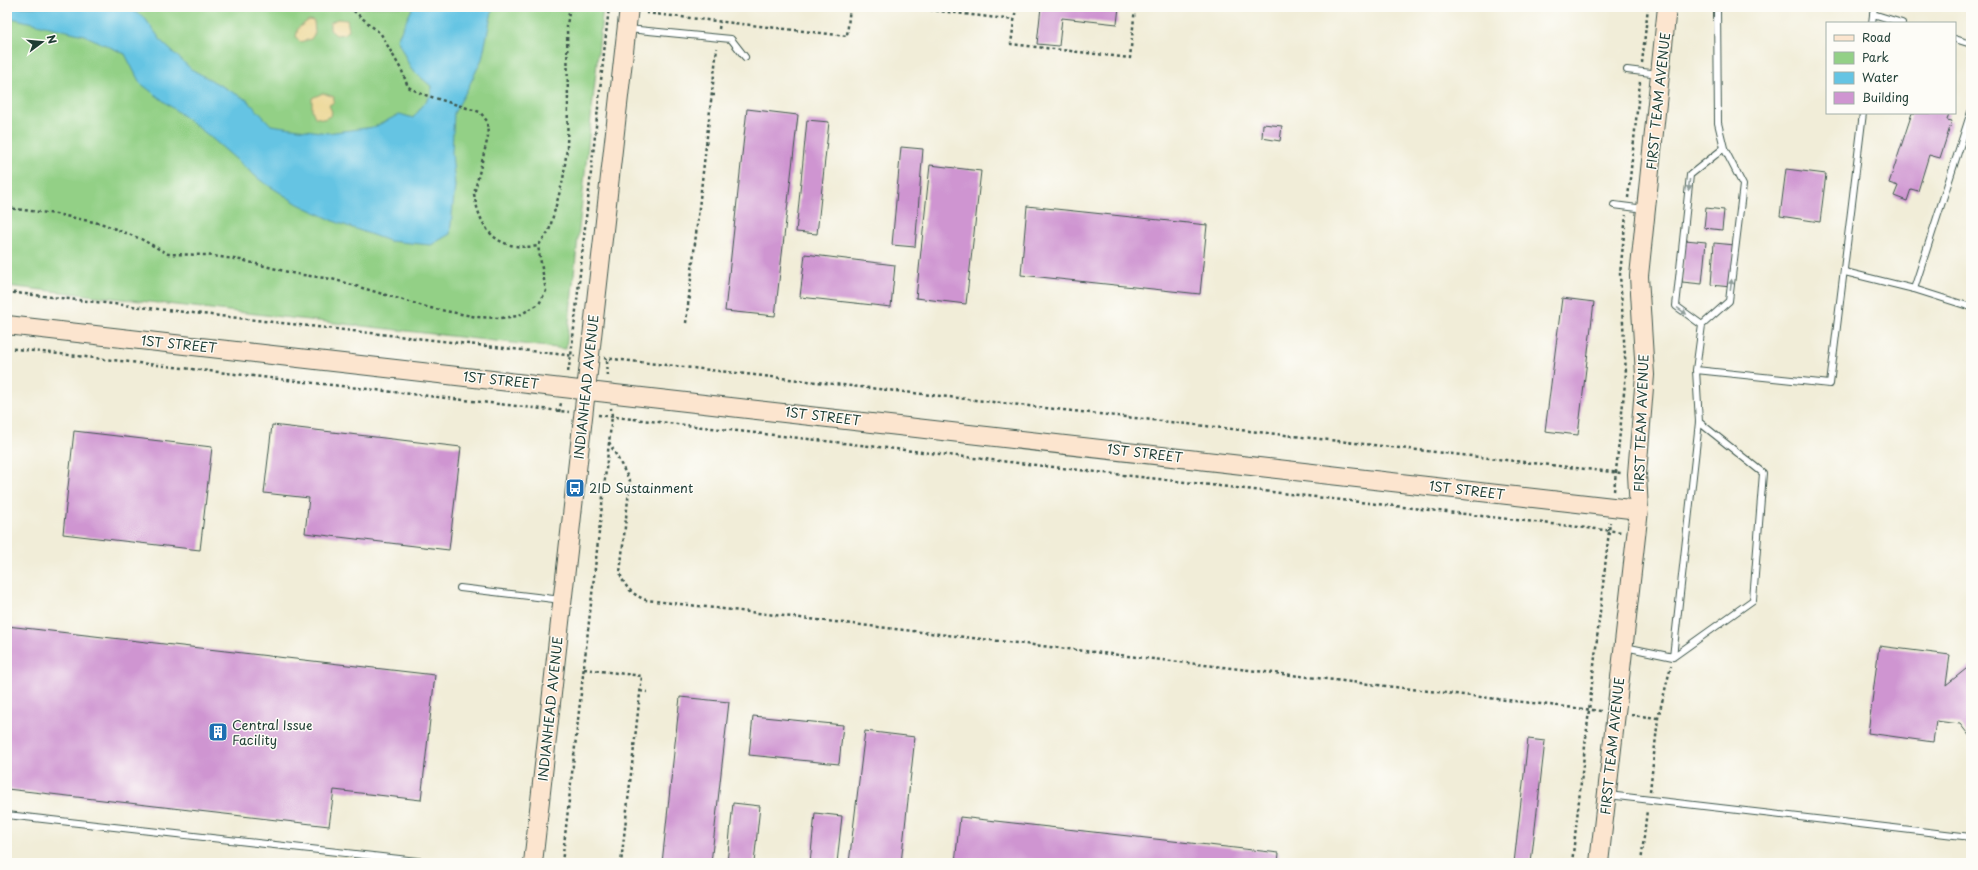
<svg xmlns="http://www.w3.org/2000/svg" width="1978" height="870" font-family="'Playpen Sans',sans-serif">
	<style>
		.green { fill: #93d086; stroke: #59865d }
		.sand { fill: #eeda9e; stroke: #868c69 }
		.water { fill: #65c4e3; stroke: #42808c }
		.building { fill: #cf95d1 }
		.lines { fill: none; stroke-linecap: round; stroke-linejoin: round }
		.lane-casing { stroke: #3e574d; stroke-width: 8 }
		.secondary-casing { stroke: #3e574d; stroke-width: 20 }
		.path { stroke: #3e574d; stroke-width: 2.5; stroke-dasharray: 3 3; stroke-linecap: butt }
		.lane { stroke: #fff; stroke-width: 6 }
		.secondary { stroke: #fce5cf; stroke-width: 18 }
		.oneway { fill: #8f9e9a }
		.labels { text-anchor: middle; stroke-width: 3; stroke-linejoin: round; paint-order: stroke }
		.street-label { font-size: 13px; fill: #1f3d34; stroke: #fdfcf7 }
		.poi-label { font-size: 13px; fill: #1f3d34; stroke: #fdfcf7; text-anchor: start }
	</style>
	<rect width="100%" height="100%" fill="#fdfcf7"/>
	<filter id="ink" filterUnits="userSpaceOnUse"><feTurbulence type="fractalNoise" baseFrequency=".025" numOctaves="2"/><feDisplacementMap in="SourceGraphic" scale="8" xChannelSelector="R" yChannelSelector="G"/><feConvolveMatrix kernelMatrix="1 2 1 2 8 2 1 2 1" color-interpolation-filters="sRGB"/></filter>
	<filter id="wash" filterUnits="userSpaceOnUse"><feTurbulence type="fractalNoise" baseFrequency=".012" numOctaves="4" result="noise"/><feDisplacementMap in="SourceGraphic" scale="16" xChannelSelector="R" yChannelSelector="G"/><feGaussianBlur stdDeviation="0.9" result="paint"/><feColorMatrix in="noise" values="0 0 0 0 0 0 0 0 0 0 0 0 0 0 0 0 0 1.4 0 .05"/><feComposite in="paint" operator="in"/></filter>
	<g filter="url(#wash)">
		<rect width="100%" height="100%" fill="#f1edd8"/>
		<path class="green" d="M7,7H603L566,349L7,286Z"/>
		<path class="sand" d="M337,19L347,20L349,30L345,34L336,35L330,30V23Z
			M309,20L314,21L315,33L311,39L300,42L296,37L298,28Z
			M323,93L334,97L333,103L329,105L332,112L330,116L324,119L315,117L312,110V98Z"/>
		<path class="water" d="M7,7H126L144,17L163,43L191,69L247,100L271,125L327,133L374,127L400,114L413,118L431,95V86L411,69L397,39L413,7H493L482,59L467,90L454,113L452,153L455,186L450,234L431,245L389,241L336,222L298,204L260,180L208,135L140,83L125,54L84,35L7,17Z"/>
		<g id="blocks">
			<path class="building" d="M1041,7H1119L1117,24L1062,18L1059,46L1037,44Z
				M747,109L798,115L775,316L725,311Z
				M1912,113H1949L1947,120L1952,121L1940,158L1929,155L1918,191L1911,189L1907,201L1894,196L1898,186L1889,183Z
				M807,120L829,122L817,234L796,232Z
				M1263,124L1282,126L1280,141L1262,138Z
				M901,147L923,149L915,247L892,245Z
				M930,165L981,171L966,304L916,298Z
				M1786,169L1826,174L1820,222L1780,216Z
				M1027,206L1207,225L1200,294L1021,275Z
				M1706,208L1724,210L1722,230L1704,228Z
				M1685,240L1706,242L1702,284L1682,282Z
				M1714,243L1735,245L1731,287L1711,285Z
				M805,254L895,265L891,307L800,297Z
				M1562,298L1594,302L1578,435L1545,431Z
				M272,425L461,447L449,550L305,533L309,498L264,493Z
				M74,431L212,447L200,550L63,534Z
				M7,626L435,675L421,800L334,790L329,826L7,789Z
				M1879,646L1950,655L1946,685L1971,665V738L1960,724L1936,721L1933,742L1868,733Z
				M680,697L729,702L711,863H662Z
				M753,716L843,725L839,764L749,755Z
				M865,731L915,737L901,863H849Z
				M1528,739L1545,741L1531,863H1514Z
				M733,803L760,806L754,863H727Z
				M815,813L842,816L837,863H810Z
				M960,817L1279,853L1278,863H955Z"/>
		</g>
	</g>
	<g filter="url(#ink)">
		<use href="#blocks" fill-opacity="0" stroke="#3e574d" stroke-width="1"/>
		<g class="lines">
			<defs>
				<path id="lane" d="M1873,14L1902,23
					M1872,23L1874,7
					M628,29L731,39L745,57
					M1955,39L1971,44
					M1627,70L1659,74
					M1614,205L1645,209
					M1845,272L1914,289L1971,307
					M1914,289L1971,112
					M1702,325L1676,306L1690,175L1724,148
					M1696,370L1830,384L1863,113
					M460,588L562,600
					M1625,647L1673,657L1699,422L1696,370L1702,325L1729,301L1743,185L1724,148L1718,123L1717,7
					M1673,657L1753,600L1763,473L1699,422
					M1608,795L1971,837
					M7,815L435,863"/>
				<path id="secondary" d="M7,325L1639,510
					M533,863L629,7
					M1599,863L1639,510L1637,474L1645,375L1639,276L1667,7"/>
			</defs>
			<use href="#lane" class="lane-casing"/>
			<use href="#secondary" class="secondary-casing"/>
			<path class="path" d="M349,7L381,34L402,71L408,87L422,94L480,112L487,121L488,137L474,194C481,232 497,251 538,246L549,231L563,180L567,148L568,105L567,25L570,7
				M906,7L1014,20
				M1016,7L1011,44L1130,58L1135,7
				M646,13L847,36L850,7
				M719,29L720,22
				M1642,63L1648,7
				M712,95H717
				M1628,198L1640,82
				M7,208L56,214L103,224L141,239L168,254L206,255L241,260L296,274L332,279L430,308L477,317L501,318L518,316L539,304L546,291L538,246
				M7,292L575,356
				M688,298L693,299
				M686,323L717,48
				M7,348L569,412
				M604,358L1621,473
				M607,361L608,377
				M568,372L571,356L609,7
				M559,412L561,403
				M598,415L1622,532
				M609,442L630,481L620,573C625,588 632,594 646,600L1601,711
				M1614,491L1626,373L1620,274L1626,215
				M584,669L642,676L621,863
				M640,691L647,692
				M1631,715L1658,718
				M1650,791L1658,718L1671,666
				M562,863L612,416L611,408
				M1572,863L1610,522
				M1641,863L1647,810"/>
			<use href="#lane" class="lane"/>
			<use href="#secondary" class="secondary"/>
		</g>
		<defs><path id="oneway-solid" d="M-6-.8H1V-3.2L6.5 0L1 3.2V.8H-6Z"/></defs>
		<g class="oneway">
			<use href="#oneway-solid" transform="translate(1689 185) rotate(96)"/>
			<use href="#oneway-solid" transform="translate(1731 285) rotate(-83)"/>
			<use href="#oneway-solid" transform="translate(1682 311) rotate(35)"/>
		</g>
	</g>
	<defs>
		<symbol id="bus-square" viewBox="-11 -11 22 22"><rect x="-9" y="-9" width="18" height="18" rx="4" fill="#1f6fb2" stroke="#fdfcf7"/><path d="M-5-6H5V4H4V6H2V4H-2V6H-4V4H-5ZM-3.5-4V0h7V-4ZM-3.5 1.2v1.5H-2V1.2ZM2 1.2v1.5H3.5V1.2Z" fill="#fff"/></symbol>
		<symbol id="building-square" viewBox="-11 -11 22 22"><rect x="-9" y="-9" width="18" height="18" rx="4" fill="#1f6fb2" stroke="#fdfcf7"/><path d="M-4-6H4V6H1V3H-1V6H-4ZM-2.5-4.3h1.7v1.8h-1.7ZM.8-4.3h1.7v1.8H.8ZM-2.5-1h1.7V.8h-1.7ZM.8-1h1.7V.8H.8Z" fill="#fff"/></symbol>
	</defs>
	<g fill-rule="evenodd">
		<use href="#bus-square" x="564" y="477" width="22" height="22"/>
		<use href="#building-square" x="207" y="721" width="22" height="22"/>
	</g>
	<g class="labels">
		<g class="street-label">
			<text transform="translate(1658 101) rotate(-84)" y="5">FIRST TEAM AVENUE</text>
			<text transform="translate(179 344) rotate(6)" y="5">1ST STREET</text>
			<text transform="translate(501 380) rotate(6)" y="5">1ST STREET</text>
			<text transform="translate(586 387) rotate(-84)" y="5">INDIANHEAD AVENUE</text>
			<text transform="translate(823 416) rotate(7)" y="5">1ST STREET</text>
			<text transform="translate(1641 423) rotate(-88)" y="5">FIRST TEAM AVENUE</text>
			<text transform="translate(1145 453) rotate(7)" y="5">1ST STREET</text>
			<text transform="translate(1467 490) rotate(7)" y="5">1ST STREET</text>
			<text transform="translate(550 709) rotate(-84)" y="5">INDIANHEAD AVENUE</text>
			<text transform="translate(1612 746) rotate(-84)" y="5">FIRST TEAM AVENUE</text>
		</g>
		<g class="poi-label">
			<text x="589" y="493">2ID Sustainment</text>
			<text x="232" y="730">Central Issue<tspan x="232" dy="15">Facility</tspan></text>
		</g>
	</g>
	<rect width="1978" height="870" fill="none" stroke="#fdfcf7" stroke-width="24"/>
	<rect x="1826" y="22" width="130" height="92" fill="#fdfcf7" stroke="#a4b0a9"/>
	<rect x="1834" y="35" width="20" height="6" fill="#fce5cf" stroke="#a4b0a9"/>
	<text x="1862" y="42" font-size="12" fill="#1f3d34">Road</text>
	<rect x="1834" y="52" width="20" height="12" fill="#93d086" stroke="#a4b0a9"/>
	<text x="1862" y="62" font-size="12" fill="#1f3d34">Park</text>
	<rect x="1834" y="72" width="20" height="12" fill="#65c4e3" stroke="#a4b0a9"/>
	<text x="1862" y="82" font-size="12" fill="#1f3d34">Water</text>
	<rect x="1834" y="92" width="20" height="12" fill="#cf95d1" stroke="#a4b0a9"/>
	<text x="1862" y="102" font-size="12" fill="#1f3d34">Building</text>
	<g transform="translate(42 42) rotate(74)" stroke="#fdfcf7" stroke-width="3" paint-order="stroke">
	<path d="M0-3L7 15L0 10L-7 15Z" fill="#1f3d34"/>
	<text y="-6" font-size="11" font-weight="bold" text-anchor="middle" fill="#1f3d34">N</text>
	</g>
</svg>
